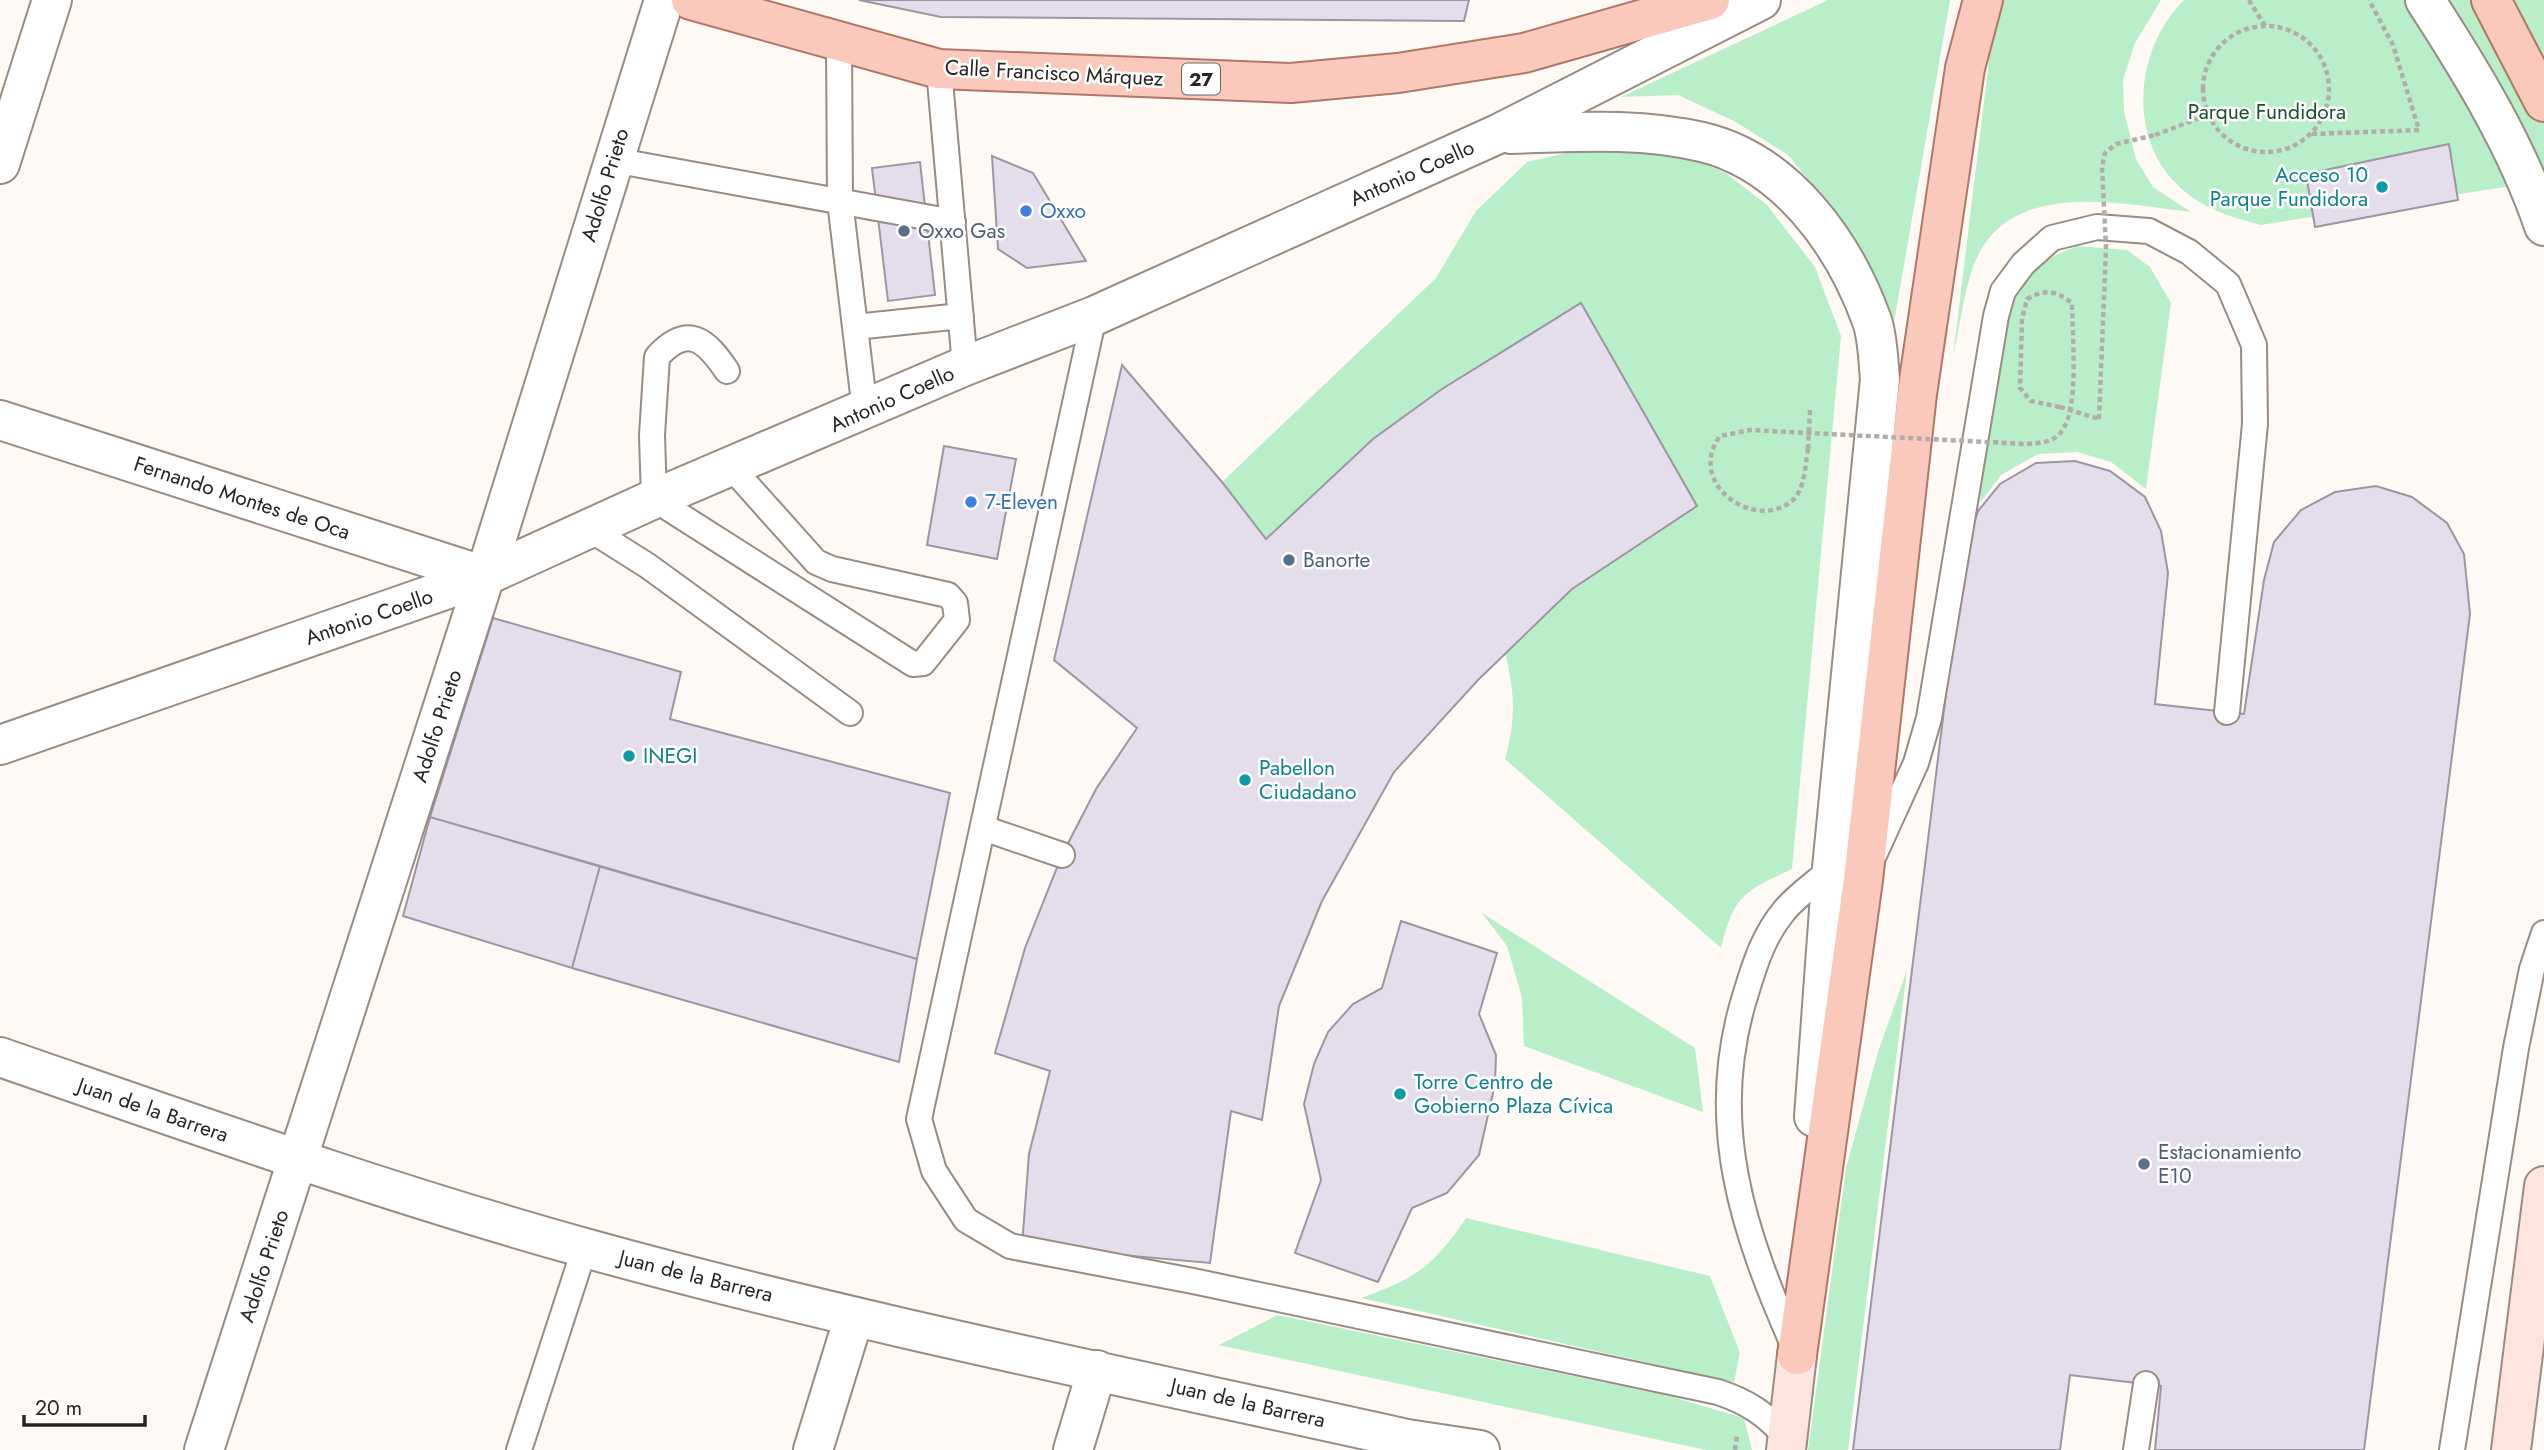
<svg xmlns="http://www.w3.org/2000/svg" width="2544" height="1450" font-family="Jost,sans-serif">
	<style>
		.green { fill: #b8efc9 }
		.building { fill: #e4ddeb; stroke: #9c95a2; stroke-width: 2 }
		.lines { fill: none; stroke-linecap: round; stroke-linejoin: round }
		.service-casing { stroke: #988c83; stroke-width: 28 }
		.minor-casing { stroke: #988c83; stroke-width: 42 }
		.tertiary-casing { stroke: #988c83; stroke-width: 42 }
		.secondary-casing { stroke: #988c83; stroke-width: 42 }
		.primary-casing { stroke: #b07768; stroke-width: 42 }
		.path { stroke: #b3ada9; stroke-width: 4.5; stroke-dasharray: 5 3.5; stroke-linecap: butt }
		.service { stroke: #fff; stroke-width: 24 }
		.minor { stroke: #fff; stroke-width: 38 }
		.tertiary { stroke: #fff; stroke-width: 38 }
		.secondary { stroke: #fde4dd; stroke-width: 38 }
		.primary { stroke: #fbc8bc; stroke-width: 38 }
		.path-bridge { stroke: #b3ada9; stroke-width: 4.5; stroke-dasharray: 5 3.5; stroke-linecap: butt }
		.culture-dot { fill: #0f9aa8; stroke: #fff; stroke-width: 2.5 }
		.shop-dot { fill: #3f7fe0; stroke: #fff; stroke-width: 2.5 }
		.service-dot { fill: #5c6f8a; stroke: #fff; stroke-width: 2.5 }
		.labels { text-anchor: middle; stroke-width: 5; stroke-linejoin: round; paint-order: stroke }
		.shield { fill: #fff; stroke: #696663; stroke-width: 2 }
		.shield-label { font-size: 19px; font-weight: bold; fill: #292420 }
		.street-label { font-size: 21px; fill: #292420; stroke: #fff }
		.park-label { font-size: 21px; fill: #195031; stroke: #fff }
		.culture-label { font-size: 21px; fill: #0d838f; stroke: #fff; text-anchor: start }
		.shop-label { font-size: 21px; fill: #366cbe; stroke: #fff; text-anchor: start }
		.service-label { font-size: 21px; fill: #4e5e75; stroke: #fff; text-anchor: start }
	</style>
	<rect width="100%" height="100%" fill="#fff9f5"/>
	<path class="green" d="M1828,0H1950L1883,386L1871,275L1835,213L1788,155L1734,121L1678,95L1621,97Z
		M2003,0H2161L2135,43L2123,80L2124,111L2136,159L2153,187L2191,212C2117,203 2001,176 1971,273C1963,300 1959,329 1953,357L1991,44Z
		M2184,0H2544V181L2261,225C2232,217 2206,210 2183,190C2126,142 2134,49 2184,0Z
		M1620,141L1672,151L1726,173L1767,205L1815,267L1841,336L1792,869C1743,892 1735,894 1721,948L1505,759C1516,719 1515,693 1505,653L1572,589L1696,506L1581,303L1442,389L1373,439L1266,539L1222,482L1436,278L1476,211L1527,162Z
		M2077,246L2127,250L2150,267L2171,303L2146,489L2111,462L2077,452L2038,454L2001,475L1980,503L1987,403L2010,290L2043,261Z
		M1482,913L1695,1048L1703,1112L1524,1046L1522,998L1507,946Z
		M1907,970L1848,1450H1808L1846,1168L1878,1052Z
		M1466,1218L1710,1276L1740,1353L1734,1382L1361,1298C1416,1278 1433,1267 1466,1218Z
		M1278,1315L1669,1396L1744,1418L1752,1450H1706L1219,1345Z"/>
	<path class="building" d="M859,0H1469L1464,21L941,17Z
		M2449,144L2458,200L2315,227L2306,174Z
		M992,156L1033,173L1086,261L1027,268L998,249Z
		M920,162L935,295L888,301L872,168Z
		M1581,303L1697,506L1572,589L1478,680L1394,772L1322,901L1279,1006L1262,1120L1231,1111L1210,1263L1022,1246L1029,1154L1050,1071L995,1053L1025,948L1062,855L1096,789L1137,728L1054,660L1122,365L1222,482L1266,539L1373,439L1442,389Z
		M944,446L1016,459L997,559L927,545Z
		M2075,461L2110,471L2145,497L2161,531L2168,573L2155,704L2244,714L2264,580L2274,542L2301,510L2335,492L2376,486L2412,497L2447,523L2464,554L2470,614L2364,1450H2155L2161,1386L2070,1375L2060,1450H1853L1963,555L1978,511L2000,484L2036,463Z
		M493,618L681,672L670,719L950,793L917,959L430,817Z
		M430,817L600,866L572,968L403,916Z
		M600,866L917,959L899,1062L572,968Z
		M1401,921L1497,953L1479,1014L1496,1055L1495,1084L1479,1155L1447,1193L1412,1208L1378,1282L1295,1253L1321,1180L1304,1104L1314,1064L1328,1032L1353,1004L1382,988Z"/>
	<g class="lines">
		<defs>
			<path id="service" d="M839,42L840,201L865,411
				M939,69L965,366
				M613,160L953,222
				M1094,316L919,1119L934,1171L966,1220L1010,1246L1193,1281L1718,1392C1748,1402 1766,1414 1787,1438
				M855,327L961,316
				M727,371C706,340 688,323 657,357L652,435L654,499L913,664L923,663L957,620L955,603L948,595L832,569L816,562L731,467
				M591,530L648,566L850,713
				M983,828L1062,855
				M1875,853L1916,763L1929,718L1996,316L2003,291L2023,264L2052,238L2097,227L2149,231L2189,252L2228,284L2254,345L2255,424L2227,712
				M1795,1349C1743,1232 1705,1121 1746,993C1755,963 1764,935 1784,911C1797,895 1817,882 1832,868
				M519,1450L585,1247
				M2136,1450L2146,1384
				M2452,1450L2516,1048L2532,969L2544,933"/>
			<path id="minor" d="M0,745L485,576
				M0,1057C194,1124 387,1193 585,1248C856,1323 1132,1378 1407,1439L1480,1450
				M813,1450L854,1317
				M1073,1450L1097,1370"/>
			<path id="tertiary" d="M2425,0C2471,71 2517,146 2544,226
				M1511,134C1575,132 1639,127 1702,142C1786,162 1844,243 1872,321C1878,338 1878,360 1880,379L1832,868L1814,1117
				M0,164L52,0
				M0,420L485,576L654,499L965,366L1094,316L1498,134L1761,0
				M204,1450L485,576L664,0"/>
			<path id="secondary" d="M1786,1450L1797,1355
				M2511,1450L2544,1186"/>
			<path id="primary" d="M691,0L939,69L1291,83L1398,73L1524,53L1710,0
				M2491,0L2544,102
				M1797,1355L1863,880L1917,394L1965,68L1983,0"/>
		</defs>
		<use href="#service" class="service-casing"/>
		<use href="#minor" class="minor-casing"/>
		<use href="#tertiary" class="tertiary-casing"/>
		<use href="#secondary" class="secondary-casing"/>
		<use href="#primary" class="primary-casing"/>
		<path class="path" d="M2249,0L2265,26
			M2203 89a63 63 0 1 1 126 0a63 63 0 1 1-126 0Z
			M2312,134L2419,130L2393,45L2369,0
			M2155,135L2208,115
			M2060,407L2099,419
			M1808,449L1810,410
			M1735,1450L1737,1436"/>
		<use href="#service" class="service"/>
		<use href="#minor" class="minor"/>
		<use href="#tertiary" class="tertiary"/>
		<use href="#secondary" class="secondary"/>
		<use href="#primary" class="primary"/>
		<path class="path-bridge" d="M2099,419L2106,248L2102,167L2105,153L2116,144L2155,135
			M1808,449C1805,465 1805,489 1793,500C1756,533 1685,484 1720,436L1750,430L2026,444C2038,443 2053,443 2061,432C2080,409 2072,334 2072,303C2055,290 2045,289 2027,299L2022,319L2020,388L2031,401L2060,407"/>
	</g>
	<g class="culture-dot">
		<circle cx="2382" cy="187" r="7"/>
		<circle cx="629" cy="756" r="7"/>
		<circle cx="1245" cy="780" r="7"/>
		<circle cx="1400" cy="1094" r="7"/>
	</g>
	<g class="shop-dot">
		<circle cx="1026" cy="211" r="7"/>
		<circle cx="971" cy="502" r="7"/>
	</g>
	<g class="service-dot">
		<circle cx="904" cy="231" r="7"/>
		<circle cx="1289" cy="560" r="7"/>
		<circle cx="2144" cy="1164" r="7"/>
	</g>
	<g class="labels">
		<rect class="shield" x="1182" y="63.5" width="38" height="31" rx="5"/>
		<g class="shield-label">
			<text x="1201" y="86">27</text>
		</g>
		<g class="street-label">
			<text transform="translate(1054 73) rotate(3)" y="7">Calle Francisco Márquez</text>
			<text transform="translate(1412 173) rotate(-24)" y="7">Antonio Coello</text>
			<text transform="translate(605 185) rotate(-73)" y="7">Adolfo Prieto</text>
			<text transform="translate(892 399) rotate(-24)" y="7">Antonio Coello</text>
			<text transform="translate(242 498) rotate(18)" y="7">Fernando Montes de Oca</text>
			<text transform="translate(369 617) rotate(-19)" y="7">Antonio Coello</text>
			<text transform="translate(437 726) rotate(-72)" y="7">Adolfo Prieto</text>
			<text transform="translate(153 1110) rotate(19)" y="7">Juan de la Barrera</text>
			<text transform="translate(264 1266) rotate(-72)" y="7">Adolfo Prieto</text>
			<text transform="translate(696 1276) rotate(14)" y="7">Juan de la Barrera</text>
			<text transform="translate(1248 1403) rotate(13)" y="7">Juan de la Barrera</text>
		</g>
		<g class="park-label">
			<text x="2267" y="119">Parque Fundidora</text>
		</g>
		<g class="culture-label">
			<text x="2368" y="182" text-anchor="end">Acceso 10<tspan x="2368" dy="24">Parque Fundidora</tspan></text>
			<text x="643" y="763">INEGI</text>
			<text x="1259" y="775">Pabellon<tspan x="1259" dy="24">Ciudadano</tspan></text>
			<text x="1414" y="1089">Torre Centro de<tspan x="1414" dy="24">Gobierno Plaza Cívica</tspan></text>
		</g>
		<g class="shop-label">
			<text x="1040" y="218">Oxxo</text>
			<text x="985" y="509">7-Eleven</text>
		</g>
		<g class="service-label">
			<text x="918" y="238">Oxxo Gas</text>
			<text x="1303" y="567">Banorte</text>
			<text x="2158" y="1159">Estacionamiento<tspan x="2158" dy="24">E10</tspan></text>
		</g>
	</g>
	<path d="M24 1415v10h121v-10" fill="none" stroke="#292420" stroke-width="3.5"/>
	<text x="35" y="1415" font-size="21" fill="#292420" stroke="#ffffff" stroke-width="5" paint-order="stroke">20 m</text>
</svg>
